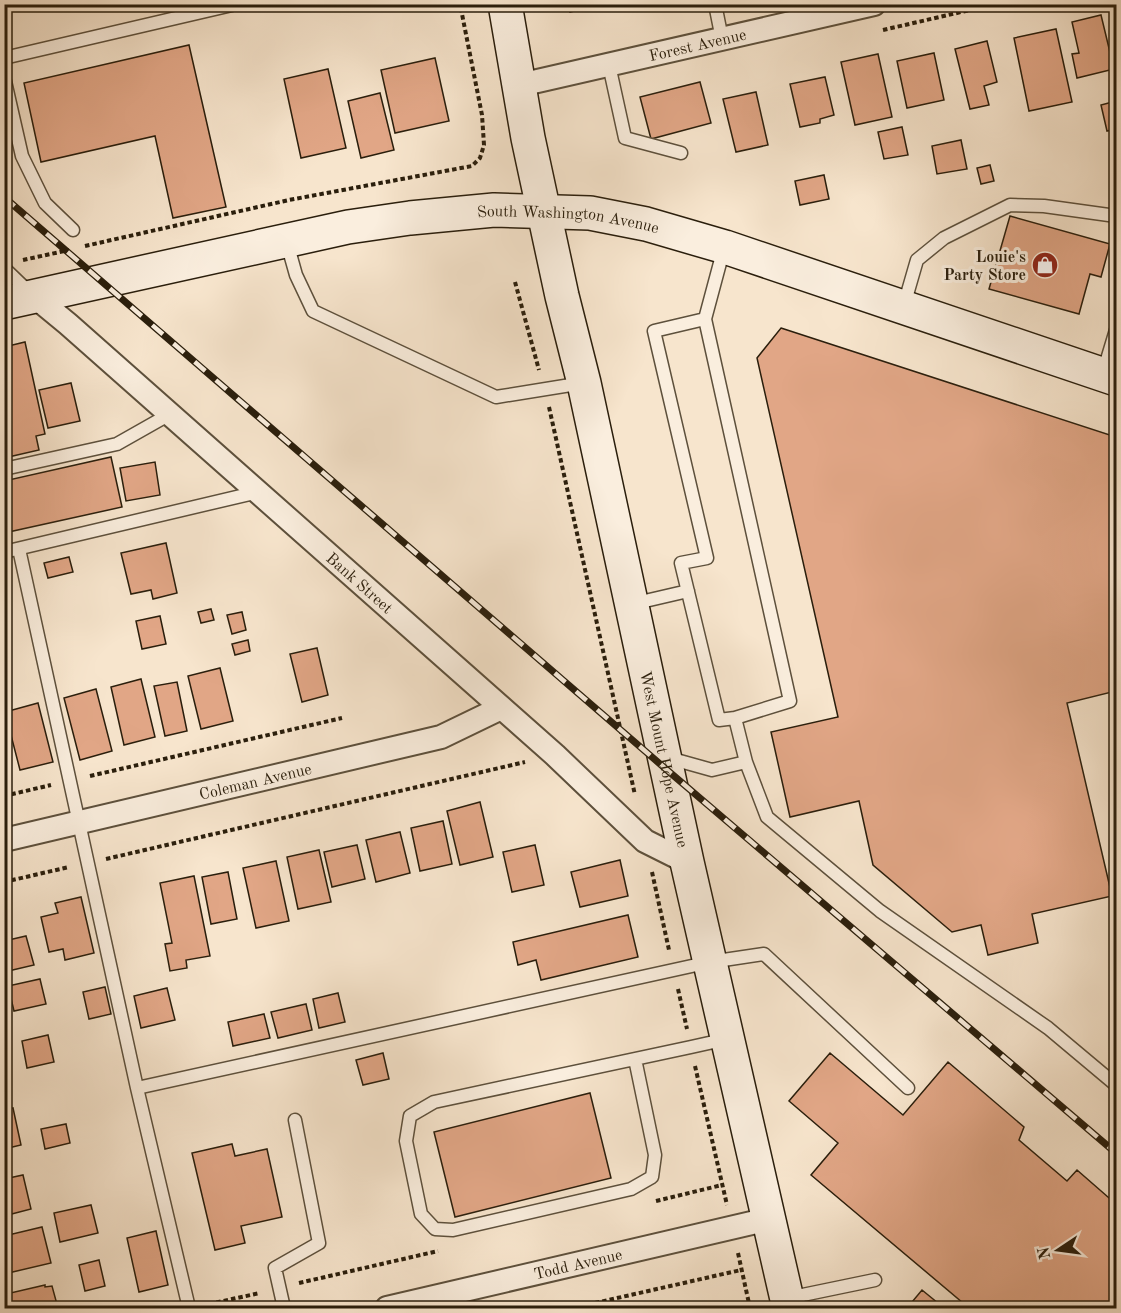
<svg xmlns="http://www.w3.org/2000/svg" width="1121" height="1313" font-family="'Old Standard TT',serif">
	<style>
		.building { fill: #e1a686; stroke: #2a1e0c; stroke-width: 1.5 }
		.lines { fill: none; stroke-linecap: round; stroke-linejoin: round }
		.lane-casing { stroke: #5d503c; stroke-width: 15 }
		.street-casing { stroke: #5d503c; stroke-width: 26 }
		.secondary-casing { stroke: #2a1e0c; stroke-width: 36 }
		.path { stroke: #2a1e0c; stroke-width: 4; stroke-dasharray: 4.5 3; stroke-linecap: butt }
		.lane { stroke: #faeede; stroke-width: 12 }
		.street { stroke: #faeede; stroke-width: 22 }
		.secondary { stroke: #faeede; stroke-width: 33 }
		.rail-casing { stroke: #2a1e0c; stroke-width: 7 }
		.rail { stroke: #faeede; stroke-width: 4.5; stroke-dasharray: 14; stroke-linecap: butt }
		.labels { text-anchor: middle; stroke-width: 6; stroke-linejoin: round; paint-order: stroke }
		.street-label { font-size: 16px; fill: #2a1e0c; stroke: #faeede }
		.poi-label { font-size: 16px; font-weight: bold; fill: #2a1e0c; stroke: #faeede; text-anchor: end }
	</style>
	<rect width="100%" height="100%" fill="#f7e5cd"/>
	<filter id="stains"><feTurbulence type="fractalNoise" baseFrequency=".00333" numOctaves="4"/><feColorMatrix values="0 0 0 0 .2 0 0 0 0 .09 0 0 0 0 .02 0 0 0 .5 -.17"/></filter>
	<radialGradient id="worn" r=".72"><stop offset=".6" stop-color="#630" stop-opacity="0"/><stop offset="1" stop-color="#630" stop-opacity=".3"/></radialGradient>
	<path class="building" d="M568,4H602L570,12Z
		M1101,15L1114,69L1077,78L1072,54L1079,53L1072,22Z
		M1056,29L1072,102L1029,111L1014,38Z
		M987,41L997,82L984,86L989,105L970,109L955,49Z
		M189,45L226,207L173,218L155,136L41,162L24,83Z
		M934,53L944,100L907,108L897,61Z
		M878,54L892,117L855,125L841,62Z
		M435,58L449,121L395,133L381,70Z
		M328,69L346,148L301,158L284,79Z
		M825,77L834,115L820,119V123L800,127L790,84Z
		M700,82L711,123L651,139L640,97Z
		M756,92L768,145L736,152L723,99Z
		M380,93L394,150L361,158L348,101Z
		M1116,101V129L1107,131L1101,105Z
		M902,127L908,155L884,159L878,132Z
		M961,140L967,169L937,174L932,146Z
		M990,165L994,181L981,184L977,168Z
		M824,175L829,199L800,205L795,181Z
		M1010,216L1110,244L1101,277L1090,274L1079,314L989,289Z
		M781,328L1116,437V691L1067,703L1112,896L1032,914L1038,943L988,955L981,925L952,932L873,865L859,801L790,817L771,732L838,717L757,358Z
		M25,342L45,434L36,436L39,450L4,458V347Z
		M71,383L80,421L48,428L39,390Z
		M111,457L122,507L4,533V481Z
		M155,462L160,495L126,501L120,468Z
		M166,543L177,593L153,599L151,590L131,594L121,553Z
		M69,557L73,572L48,578L44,563Z
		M211,609L214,620L201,623L198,612Z
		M242,612L246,630L232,634L227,615Z
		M160,616L166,644L142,649L136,621Z
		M248,640L250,651L235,655L232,644Z
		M317,648L328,695L302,702L290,654Z
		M220,668L233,721L201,729L188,676Z
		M141,679L155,737L124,745L111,687Z
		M177,682L187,731L165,736L154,686Z
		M96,689L112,751L80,760L64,698Z
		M38,703L53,762L20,770L5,712Z
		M480,802L493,857L460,865L447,811Z
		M443,821L452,864L420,871L411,828Z
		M400,832L410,873L376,882L366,840Z
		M357,845L365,879L332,887L324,852Z
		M535,845L544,885L512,892L503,852Z
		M319,850L331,902L298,909L287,857Z
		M620,860L628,896L580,907L571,872Z
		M276,861L289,921L256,928L243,868Z
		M228,872L237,919L211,924L202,877Z
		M194,876L210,956L186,960L187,968L170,971L165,944L172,943L160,883Z
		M81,897L94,953L65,960L63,949L49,952L41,917L58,913L55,903Z
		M628,915L638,957L541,980L536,960L518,965L513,942Z
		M26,936L34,965L4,972V941Z
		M40,979L46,1004L14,1011L8,986Z
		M105,987L111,1014L89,1019L83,992Z
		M167,988L175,1020L141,1028L134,996Z
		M338,993L345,1022L319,1028L313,999Z
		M306,1004L312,1030L278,1038L271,1012Z
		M264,1014L270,1038L233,1046L228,1022Z
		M48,1035L54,1062L27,1068L22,1041Z
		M383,1053L389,1079L363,1085L356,1060Z
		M830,1053L903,1115L948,1062L1024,1127L1019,1140L1067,1181L1077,1170L1116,1204V1308H969L811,1175L838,1143L789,1101Z
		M590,1093L611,1178L455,1217L434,1132Z
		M13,1108L21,1145L4,1149V1110Z
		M66,1124L70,1143L45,1149L41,1129Z
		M232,1144L235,1156L267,1149L282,1217L241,1226L245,1243L215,1250L192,1153Z
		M23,1175L31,1209L4,1216V1179Z
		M91,1205L98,1233L60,1242L54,1213Z
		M42,1227L51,1263L4,1274V1236Z
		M156,1231L168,1285L139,1292L127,1238Z
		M99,1260L105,1286L85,1291L79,1265Z
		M45,1285V1287L52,1286L58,1308H9L6,1294Z
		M922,1290L944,1308H907Z"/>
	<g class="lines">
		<defs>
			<path id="lane" d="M715,4L722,39
				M4,58L232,5
				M609,65L625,138L681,153
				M4,77L22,156L45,203L73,230
				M287,243L296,275L313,311L496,397L583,383
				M4,268L31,294
				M904,305L917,260L944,238L1010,205L1044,206L1116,216
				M705,319L654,331L707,558L681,563L719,720L735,718
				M1103,373L1116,330
				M4,469L117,444L170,414
				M19,549L137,1088L189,1308
				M4,552L258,492
				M632,604L688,591
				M669,758L712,770L746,762L735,718L790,701L705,319L724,248
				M746,762L767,817L880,911L1048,1028L1116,1085
				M635,1059L655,1155L652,1177L631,1189L453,1230L435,1229L421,1214L406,1141L410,1116L434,1102L691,1047L727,1039
				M137,1088L710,962L764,954L908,1088
				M788,1298L875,1280
				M284,1308L275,1268L319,1243L295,1120"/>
			<g id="street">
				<path id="s1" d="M520,85L874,4"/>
				<path id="s2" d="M34,296L68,324L555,755L645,841L687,862"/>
				<path id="s3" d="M4,840L441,737L501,708"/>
				<path id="s4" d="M387,1308L769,1219"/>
			</g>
			<g id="secondary">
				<path id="s5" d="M505,4L528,138L562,296L584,383L687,862L789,1308"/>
				<path id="s6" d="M4,303L348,227L410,218L494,210L590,213L646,224L725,247L1116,379"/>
			</g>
		</defs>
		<use href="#lane" class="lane-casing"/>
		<use href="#street" class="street-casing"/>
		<use href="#secondary" class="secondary-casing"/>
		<path class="path" d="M883,30L996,4
			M85,246L289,200L472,166L480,158L484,145L482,115L460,4
			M23,260L69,250
			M515,282L539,370
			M549,407L635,795
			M90,776L342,718
			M4,796L51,785
			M106,859L525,762
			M652,872L669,950
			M4,882L69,867
			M678,989L687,1029
			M695,1066L727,1205
			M656,1201L722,1185
			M738,1253L750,1308
			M299,1283L438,1251
			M209,1304L260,1293
			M573,1308L741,1270"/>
		<use href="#lane" class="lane"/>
		<use href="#street" class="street"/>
		<use href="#secondary" class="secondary"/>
		<defs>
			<path id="rail" d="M4,197L667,770L1116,1153"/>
		</defs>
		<use href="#rail" class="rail-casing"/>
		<use href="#rail" class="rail"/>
	</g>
	<defs>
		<symbol id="shop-disc" viewBox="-11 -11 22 22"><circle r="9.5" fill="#8f2418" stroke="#faeede"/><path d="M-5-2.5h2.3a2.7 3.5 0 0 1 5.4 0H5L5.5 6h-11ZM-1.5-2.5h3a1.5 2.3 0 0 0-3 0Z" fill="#fff"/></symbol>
	</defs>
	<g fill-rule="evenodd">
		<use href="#shop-disc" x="1030" y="250" width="30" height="30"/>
	</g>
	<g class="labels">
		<g class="street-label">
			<text dy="6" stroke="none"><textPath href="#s1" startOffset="182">Forest Avenue</textPath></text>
			<text dy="6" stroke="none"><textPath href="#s6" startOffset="574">South Washington Avenue</textPath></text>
			<text dy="6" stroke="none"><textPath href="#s2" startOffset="434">Bank Street</textPath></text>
			<text dy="6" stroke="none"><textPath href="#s5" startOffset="772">West Mount Hope Avenue</textPath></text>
			<text dy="6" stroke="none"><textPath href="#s3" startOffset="258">Coleman Avenue</textPath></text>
			<text dy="6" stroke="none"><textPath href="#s4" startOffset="196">Todd Avenue</textPath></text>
		</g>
		<g class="poi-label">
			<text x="1026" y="262">Louie's<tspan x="1026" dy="18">Party Store</tspan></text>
		</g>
	</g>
	<rect width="1121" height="1313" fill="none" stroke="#f7e5cd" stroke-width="24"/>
	<rect x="6" y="6" width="1109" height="1301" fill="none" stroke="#2a1e0c" stroke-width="3"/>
	<rect x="12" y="12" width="1097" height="1289" fill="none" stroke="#2a1e0c" stroke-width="1.5"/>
	<g transform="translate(1058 1250) rotate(257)" stroke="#faeede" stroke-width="4.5" paint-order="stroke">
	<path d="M0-4.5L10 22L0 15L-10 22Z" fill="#2a1e0c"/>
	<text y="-9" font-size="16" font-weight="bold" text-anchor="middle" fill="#2a1e0c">N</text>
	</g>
	<rect width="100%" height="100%" filter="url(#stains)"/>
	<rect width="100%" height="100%" fill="url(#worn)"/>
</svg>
